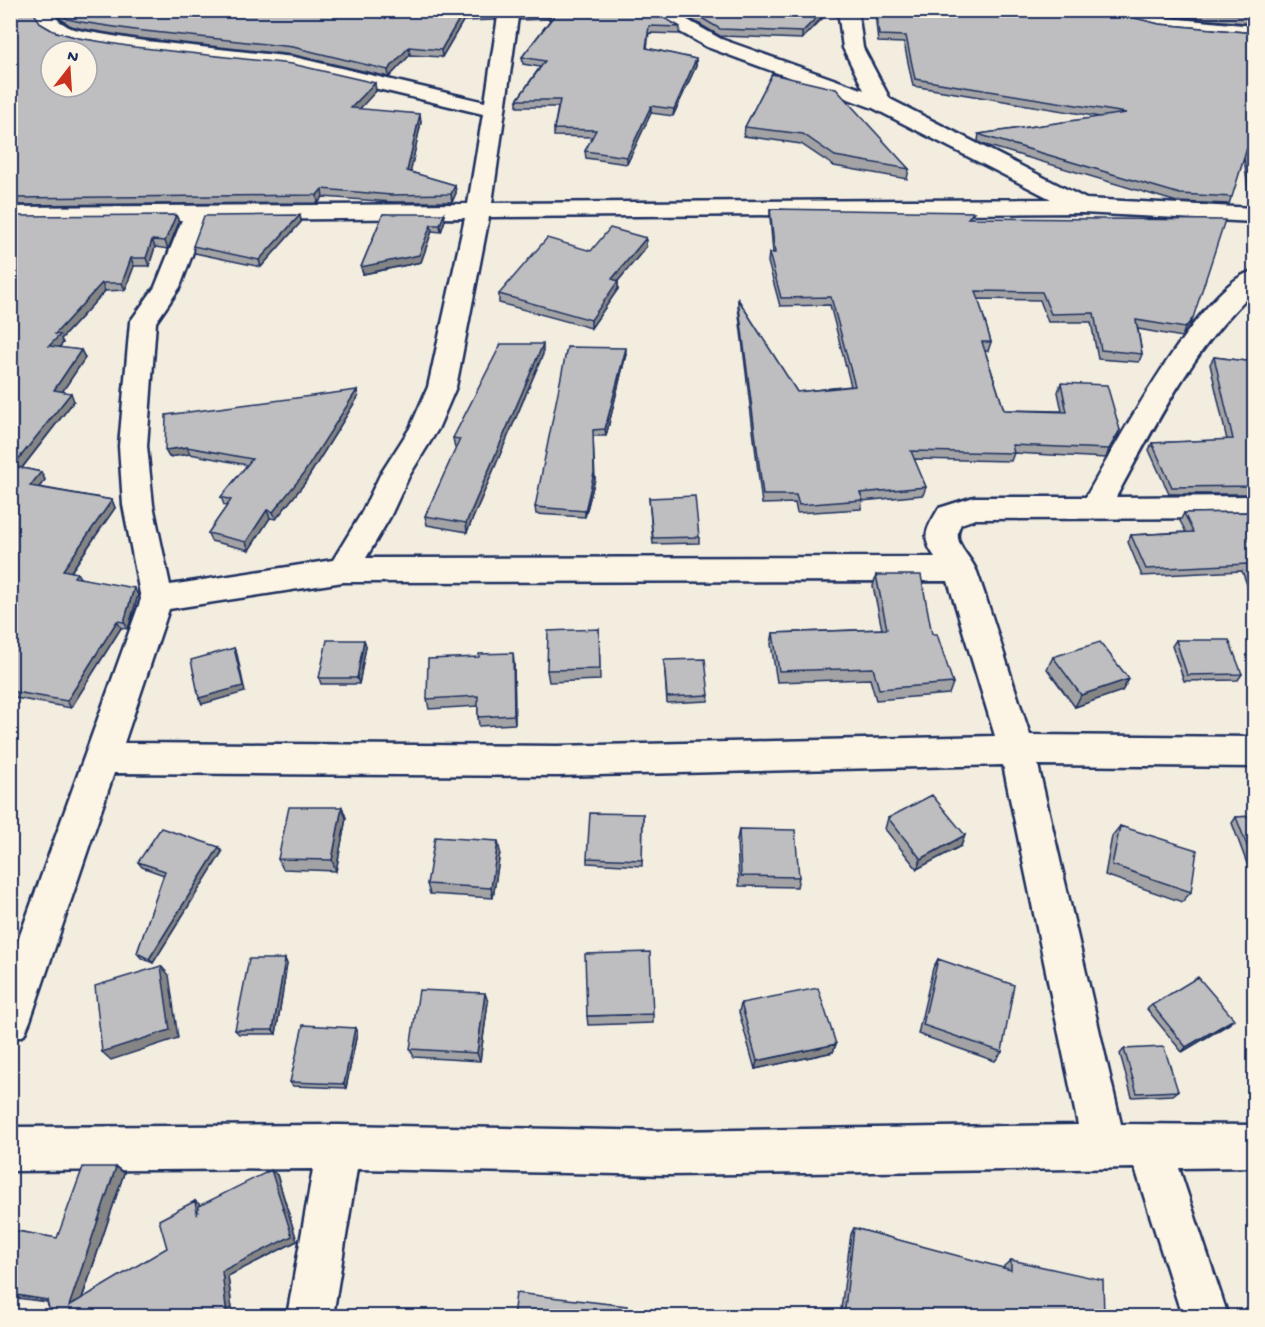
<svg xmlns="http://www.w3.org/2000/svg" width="1265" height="1327" font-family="'Gochi Hand',sans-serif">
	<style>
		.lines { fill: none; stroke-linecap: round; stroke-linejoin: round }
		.minor-casing { stroke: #1b2f5e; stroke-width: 5 }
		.minor { fill: #fcf5e5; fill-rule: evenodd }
		.wall { fill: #a3a3a5; stroke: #1b2f5e; stroke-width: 1.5 }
		.shaded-wall { fill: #858586; stroke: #1b2f5e; stroke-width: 1.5 }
		.building { fill: #bebec0; stroke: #1b2f5e; stroke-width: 1.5; fill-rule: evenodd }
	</style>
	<rect width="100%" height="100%" fill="#f3ede0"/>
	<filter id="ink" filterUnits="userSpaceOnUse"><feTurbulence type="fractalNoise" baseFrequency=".0167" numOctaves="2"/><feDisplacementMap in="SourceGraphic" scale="12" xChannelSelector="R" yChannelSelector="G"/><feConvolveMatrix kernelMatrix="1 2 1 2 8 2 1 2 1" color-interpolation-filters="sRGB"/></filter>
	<g filter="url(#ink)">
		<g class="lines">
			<defs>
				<path id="minor" d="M32,10H51L59,21L70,28L83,31L137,40L294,57L485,102L499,10H519L492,203L1051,199L873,108L707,47L648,14L646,10H670L721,39L864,90L843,48L838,10H858L863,48L890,99L1086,199L1254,208V222L1082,213L489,217L456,387L438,429L409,476L390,517L366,558L935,557C920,536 927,529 939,508L974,497H1086C1113,450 1204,280 1254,271V291C1193,348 1156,424 1116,497L1254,496V518L975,519L961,524C950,543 970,554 977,572C996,626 1012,681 1030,735L1254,737V767L1038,765L1121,1124L1254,1125V1167L1179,1168L1228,1316H1182L1135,1168L670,1175L357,1169L333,1316H287L313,1169L10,1171V1127L339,1125L670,1131L1078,1125L1003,765L557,776L114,773L30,1021L24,1035L10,1041V963L141,599L123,505L119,446L130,322L155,287L182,220L10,221V207L468,204L483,114L294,69L137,52L81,43L56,36L45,29ZM465,218L428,387L410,428L380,475L361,514L333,560L170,585L153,505L147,446L156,322L180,287L205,220ZM948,581L995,736L557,746L124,743L169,609L343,582Z
					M1089,10H1127L1157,17L1254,26V38L1157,29L1091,14Z"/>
			</defs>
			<use href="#minor" class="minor-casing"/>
			<use href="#minor" class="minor"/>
		</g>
		<path class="wall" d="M10,10L41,24L53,31L78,38L376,91L359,109L421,122L410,172L455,185L456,193L452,202H392L323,197L318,203L10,205Z
			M53,10H497L495,20L463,21L442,57L410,55L389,77L294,55L137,38L83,29L71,26L61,19Z
			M650,10L680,27L679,34L649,33L647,48L696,59V66L673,116L651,113L627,164L586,158L585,151L593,137L554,136V129L558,107H517V100L540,67L523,64L522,57L551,19L520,20L519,13Z
			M675,10H837L836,12H829L802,39L720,36Z
			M859,10H1102L1159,24L1254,33V207L1250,206L1244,158L1229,204L1177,202L982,144L978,141L979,134L1100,117L913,86L904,43L878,42L875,13H861Z
			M1139,10H1254V26V24L1157,15Z
			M772,74L909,169L907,179L834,166L801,144L744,136L745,127Z
			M770,209L973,218L1189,327L1182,337L1138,329L1142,354L1139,362L1098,359L1091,322H1048L1040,300L978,299L991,342L988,351H985L1004,410L1062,411L1058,392L1061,383L1120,430L1106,458L1014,453L1011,461L914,459L926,487L923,495L862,501L861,509L797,513L795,503L762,504L738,307V299L797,392L851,386L830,305L780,306L768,262L769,253H773L770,217Z
			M383,214L445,220L441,232L432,231L421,262L363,274L361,267Z
			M176,215L179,222L168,249L155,247L149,266H134L125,290L105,291L61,339L63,343L59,348L81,350L85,358L62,392L74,401L22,468L41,472L45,480L39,487L112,500L115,508L71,572L77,573L80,578L138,595L128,629L121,628L71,708L10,697V315L14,312Z
			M300,215L301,222L261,267L195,253L193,246Z
			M646,247L618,281V289L591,328L499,303V294L591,251Z
			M543,354L467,532L427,525L425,516L457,448H455L453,438Z
			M626,354L606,436H593L595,479L585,517L536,514L535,507Z
			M1214,357L1254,362V494H1169L1149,450L1152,443L1227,440L1210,364Z
			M358,397L304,484L276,519L270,518L249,550L211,541L208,533L227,506L224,505L221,497L247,465L190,454L169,457L165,450Z
			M649,498L699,537V543L653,544Z
			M1254,512V598H1252L1242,571L1142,576L1128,542L1131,535L1186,532L1180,521L1184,513Z
			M876,575L932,634L953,683L949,694L876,700L870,679L777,682L771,644L773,633L882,629L873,586Z
			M599,629L600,680L549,682L547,670Z
			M364,640L366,646L359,684H321L319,678Z
			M1176,640L1242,674L1238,680L1184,681L1172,646Z
			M1053,657L1129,679L1122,691L1075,707L1047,669Z
			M664,660L709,695L708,701L667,703Z
			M514,662L515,724L479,726L478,717V706L429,709L427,699Z
			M342,807L346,818L336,871L283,869L278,859Z
			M643,814L642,866L587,863V858Z
			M1254,816V869H1249L1232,823L1236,817Z
			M888,818L965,835L961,846L917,869L885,829Z
			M1120,826L1191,892L1182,902L1105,875L1112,836Z
			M739,829L799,877L797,887L739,886L737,840Z
			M222,852L153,963L141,958L137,953L164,875L142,867L138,862Z
			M500,852L493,898L430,894L427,884Z
			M285,959L287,964L276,1034H239L235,1030Z
			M938,959L1002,1052L995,1061L918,1034L933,968Z
			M488,1002L480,1061L414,1057L410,1049Z
			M741,1003L836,1044L833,1052L755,1069L739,1012Z
			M1152,1005L1229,1024L1182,1052L1147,1009Z
			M653,1014V1023L588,1025L587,1016Z
			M355,1028L357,1033L346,1088L293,1086L290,1082Z
			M1124,1049L1178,1091L1173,1095L1132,1097L1120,1054Z
			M116,1167L124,1173L82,1299L167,1248L195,1201L200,1205L277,1175L297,1241L228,1276L233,1317H51L47,1302L10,1297V1230L57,1238Z
			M854,1228L1004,1269V1266L1011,1260L1104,1317H840L851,1234Z"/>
		<path class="shaded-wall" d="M495,10H497L495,20Z
			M824,10H829L802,39V32Z
			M462,14L463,21L442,57L441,50Z
			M409,47L410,55L389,77L388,70Z
			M696,59V66L673,116L674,109Z
			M375,83L376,91L353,116L351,108Z
			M651,106V113L627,164V157Z
			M420,114L421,122L409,179L407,171Z
			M455,185L456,193L452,202L451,194Z
			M322,189L323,197L318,203L317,195Z
			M444,214L445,220L441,232L440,225Z
			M176,215L179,222L168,249L165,241Z
			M300,215L301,222L261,267L259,260Z
			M431,225L432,231L421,262L363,274L361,267Z
			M646,238V247L618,281V289L591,328V320L612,279Z
			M152,240L155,247L149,266L146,258Z
			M131,258L134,266L125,290L122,283Z
			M102,283L105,291L61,339L63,343L53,354L49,346L55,334Z
			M1193,318L1189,327L1182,337L1185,328Z
			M543,344V354L467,532L466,523Z
			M626,348V354L606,436L605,429Z
			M81,350L85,358L58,398L54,390Z
			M357,390L358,397L304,484L276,519L273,512Z
			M71,393L74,401L17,474L13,466Z
			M1120,430L1117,439L1106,458L1109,449Z
			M187,447L190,454L169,457L165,450Z
			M41,472L45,480L34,493L30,486Z
			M594,473L595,479L585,517V511Z
			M112,500L115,508L67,577L63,570Z
			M267,510L270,518L249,550L246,542Z
			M134,588L138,595L128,629L124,622Z
			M117,621L121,628L71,708L67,701Z
			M364,640L366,646L359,684L357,678Z
			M234,648L237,654L245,692L202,704L199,698Z
			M513,653L514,662L515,724L514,715Z
			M1129,679L1122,691L1075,707L1081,695Z
			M342,807L346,818L336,871L332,860Z
			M965,835L961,846L917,869L921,859Z
			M498,841L500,852L493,898L491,888Z
			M219,847L222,852L153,963L149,959Z
			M285,959L287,964L276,1034L273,1030Z
			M161,966L169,975L178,1038L111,1060L102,1052Z
			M485,993L488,1002L480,1061L477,1053Z
			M1234,1019L1229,1024L1182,1052L1186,1047Z
			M355,1028L357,1033L346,1088L344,1084Z
			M836,1044L833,1052L755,1069L757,1061Z
			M116,1167L124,1173L78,1310L69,1306Z
			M271,1170L277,1175L297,1241L228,1276L233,1317H227L222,1271Z
			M195,1201L202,1206L197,1215Z"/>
		<path class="building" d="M10,10H32L41,24L53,31L78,38L134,47L292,64L375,83L351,108L420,114L407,171L455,185L451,194L391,195L322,189L317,195L10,198ZM51,51H87V87H51Z
			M57,10H495V13L462,14L441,50L409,47L388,70L293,47L135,30L81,22L68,19Z
			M520,10H650L680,27L649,26L646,48L696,59L674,109L651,106L627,157L585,151L596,130L554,129L560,100H517L545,61L522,57L557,12L519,13Z
			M688,10H824L802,32L720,29Z
			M877,10H1102L1159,24L1254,33V199L1253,198L1247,148L1232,197L1180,194L984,136L979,134L1126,113L915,79L906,36L879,35Z
			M1190,10H1254V16Z
			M772,74L836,89L909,169L835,156L803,134L745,127Z
			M770,209L974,212L968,218L1225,220L1193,318L1185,328L1136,320L1142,354L1101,350L1094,313L1051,314L1042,292L976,291L991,342H982L1004,410L1067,412L1061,383L1107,385L1120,430L1109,449L1012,445L1014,453L911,451L926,487L860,493L863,500L799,505L796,495H763L738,299L797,392L855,386L831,297L781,298L769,253H775Z
			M383,214H444L440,225H431L419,255L361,267Z
			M176,215L165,241L152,240L146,258H131L122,283H102L55,334L60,335L49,346L81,350L54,390L71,393L13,466L41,472L30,486L112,500L63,570L77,573L74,577L134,588L124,622L117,621L67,701L10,691V315L14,312L10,301V216Z
			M300,215L259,260L193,246L204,216Z
			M610,228L646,238L612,279L618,281L591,320L499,294L547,238L591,251Z
			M501,344H543L466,523L425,516L460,439L453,438Z
			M567,347L626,348L605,429L593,430L594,473L585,511L535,507Z
			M1214,357L1254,362V486L1172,487L1152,443L1233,439Z
			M357,390L302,476L273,512L267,510L246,542L208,533L231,500L221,497L252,459L187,447L165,450L166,415Z
			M695,496L699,537L653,538L649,498Z
			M1254,512V585L1247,564L1146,569L1131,535L1193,532L1184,513Z
			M876,575H921L932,634H937L953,683L879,689L873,668L779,671L773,633L887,629Z
			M599,629L600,669L547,670L548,631Z
			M327,640H364L357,678H319Z
			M1176,640H1229L1242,674L1187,675Z
			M1100,642L1129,679L1081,695L1053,657Z
			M234,648L243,686L199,698L191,660Z
			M513,653L514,715L478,717V696L427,699L428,659L479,657V654Z
			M705,659L709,695L667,697L664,660Z
			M932,795L965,835L921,859L888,818Z
			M289,807H342L332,860L278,859Z
			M590,813L643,814L642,860L587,858Z
			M1254,816V864L1236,817Z
			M1120,826L1197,850L1191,892L1112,865Z
			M161,828L219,847L149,959L137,953L165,871L138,862Z
			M739,829L795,830L799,877L741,876Z
			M435,837L498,841L491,888L427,884Z
			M650,952L653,1014L587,1016L585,954Z
			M249,959H285L273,1030H235Z
			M938,959L1014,985L1002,1052L923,1025Z
			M161,966L170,1030L102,1052L95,986Z
			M1198,977L1234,1019L1186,1047L1152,1005Z
			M818,988L836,1044L757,1061L741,1003Z
			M419,990L485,993L477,1053L410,1049Z
			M303,1025L355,1028L344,1084L290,1082Z
			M1164,1047L1178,1091L1137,1093L1124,1049Z
			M83,1167H116L69,1306L167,1248L159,1220L195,1201L197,1215L199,1206L271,1170L292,1236L222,1271L227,1317H51L47,1300L10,1294V1230L57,1238Z
			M854,1228L1011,1270V1260L1103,1280L1104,1317H844Z
			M516,1293L627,1306L626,1317H513Z"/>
	</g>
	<rect width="1265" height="1327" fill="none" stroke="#fcf5e5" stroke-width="36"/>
	<rect x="18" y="18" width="1229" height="1291" fill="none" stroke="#1b2f5e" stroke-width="2" filter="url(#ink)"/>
	<g transform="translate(69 69) rotate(17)"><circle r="28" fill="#fcf5e5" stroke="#a2a6af" stroke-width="1.5"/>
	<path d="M0-4.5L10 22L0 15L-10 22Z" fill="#c8321e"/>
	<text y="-9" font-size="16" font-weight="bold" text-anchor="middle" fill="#1b2f5e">N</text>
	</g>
</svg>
